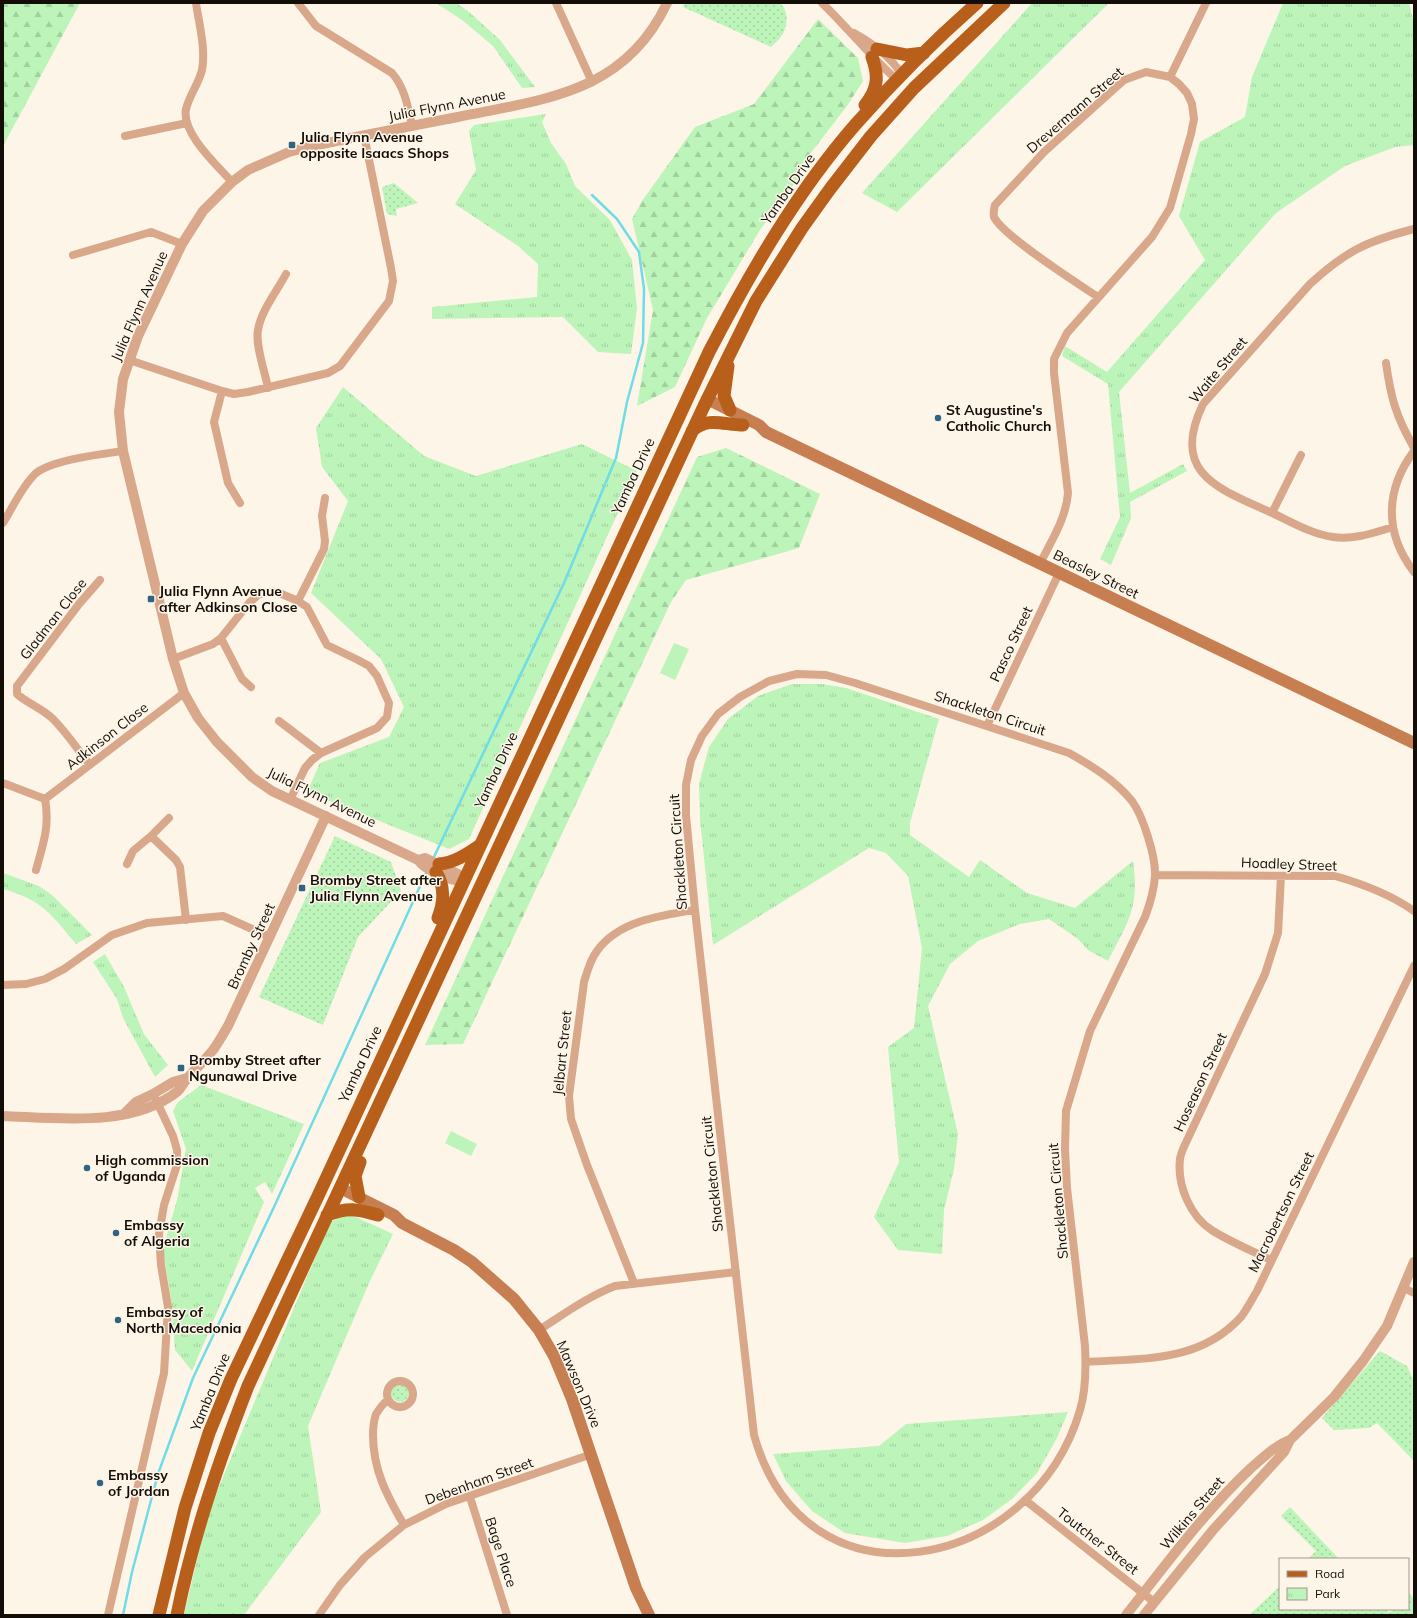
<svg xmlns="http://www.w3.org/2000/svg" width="1417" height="1618" font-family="Mulish,sans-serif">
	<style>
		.grass { fill: url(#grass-dots) }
		.forest { fill: url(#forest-firs) }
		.park { fill: url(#park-tufts) }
		.pitch { fill: #bcf4ba }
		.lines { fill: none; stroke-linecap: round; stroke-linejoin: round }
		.stream { stroke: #6fdce7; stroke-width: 2.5 }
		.minor { stroke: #d9a789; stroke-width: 8 }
		.tertiary { stroke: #d9a789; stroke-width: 10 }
		.secondary { stroke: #c77e50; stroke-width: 12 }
		.primary { stroke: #b95f1c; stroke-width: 13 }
		.poi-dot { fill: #306481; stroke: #fef5e9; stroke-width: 1.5 }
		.labels { text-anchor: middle; stroke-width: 3; stroke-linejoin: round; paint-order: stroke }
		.street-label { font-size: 14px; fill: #120d07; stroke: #fef5e9 }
		.poi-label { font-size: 14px; font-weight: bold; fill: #120d07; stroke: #fef5e9; text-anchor: start }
	</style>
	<defs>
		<pattern id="grass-dots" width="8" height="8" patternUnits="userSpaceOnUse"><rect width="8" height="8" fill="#bcf4ba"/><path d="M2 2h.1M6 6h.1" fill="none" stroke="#a1d09e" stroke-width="1.8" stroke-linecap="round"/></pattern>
		<pattern id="forest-firs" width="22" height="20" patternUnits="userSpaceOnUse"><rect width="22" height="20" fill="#bcf4ba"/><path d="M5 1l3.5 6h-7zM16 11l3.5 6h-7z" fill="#a1d09e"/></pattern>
		<pattern id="park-tufts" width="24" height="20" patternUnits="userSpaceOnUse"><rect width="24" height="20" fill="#bcf4ba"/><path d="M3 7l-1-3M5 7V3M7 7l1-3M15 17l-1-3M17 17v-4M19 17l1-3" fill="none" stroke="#a1d09e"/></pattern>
	</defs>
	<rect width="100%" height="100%" fill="#fef5e9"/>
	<path class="grass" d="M684,3H779C789,8 788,27 782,35C779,40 774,44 771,47L683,7Z
		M394,183L418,203L396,209L397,216L387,214L382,187Z
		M335,836L391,862L401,891L358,937L323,1025L259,997Z
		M1380,1351L1407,1366L1414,1381V1461L1377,1423L1369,1428L1334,1430L1322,1418Z
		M391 1393a9 9 0 1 1 18 0a9 9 0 1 1-18 0Z
		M1290,1507L1339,1559H1308L1316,1551L1281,1516Z
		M1280,1586V1609H1386L1389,1613L1394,1609H1408V1596L1410,1594L1414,1599V1615H1249Z"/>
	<path class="forest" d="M3,3H80L3,146Z
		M818,19L858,58L863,81L847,106L800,167V176L760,230L707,318L675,387L637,406L653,310L632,219L642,201L695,127L754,104Z
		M726,448L820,494L799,548L686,580L671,602L463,1044L425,1045L697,457Z"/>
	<path class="park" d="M436,3H456L468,11L500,40L535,87L522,88L493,46L462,20Z
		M1032,3H1109L897,212L862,193Z
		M1283,3H1409L1414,23V145L1395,147L1345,166L1276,213L1119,392L1130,493L1183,464L1187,471L1130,502L1131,518L1111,565L1100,559L1120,517L1108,384L1062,356L1065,346L1107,372L1205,260L1179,216L1200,142L1245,117L1252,77Z
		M546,114L542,122L551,143L566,164L575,186L610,220L632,260L637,308L631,354L598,352L563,317L432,319V307L537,297L538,264L518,246L455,204L476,170L469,131L474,125Z
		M343,387L424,456L476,476L582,444L637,471L469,839L449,849L307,792L320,763L389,737L404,707L381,659L311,593L348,501L322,467L316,428Z
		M792,684H822L846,688L939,719L910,823V835L969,877L980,860L1027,893L1075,908L1133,861C1140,907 1128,922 1108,961L1088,950L1078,939L1049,919L1020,924L978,941L950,964L928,1006L958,1134L954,1169L944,1210L942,1254L898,1250L874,1217L899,1162L888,1047L914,1028L922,948L908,876L886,853L869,848L713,945L700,819L699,784L709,747L728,719L758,696Z
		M3,873L39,886L52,895L92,935L76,944C51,914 42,900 3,889Z
		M105,954L124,987L144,1034L168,1065L155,1077L123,1018L117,999L93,962Z
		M201,1085L304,1124L272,1194L265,1182L255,1188L264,1202L192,1371L175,1350L171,1300L163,1249L177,1200L186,1149L173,1111L178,1102Z
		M347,1213L393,1234L369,1283L308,1426L321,1512L244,1615H184L208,1513L330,1222Z
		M1068,1412L1057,1438L1037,1473L1012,1499L983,1520L947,1536L905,1543L845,1533L812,1511L786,1481L773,1454L879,1446L906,1424Z"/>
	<path class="pitch" d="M674,643L689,649L675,680L660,673Z
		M451,1131L477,1144L471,1156L445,1143Z"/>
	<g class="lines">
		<path class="stream" d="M433,859L564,583L616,458L627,402L643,343L644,289L639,252L617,219L592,195
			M123,1615L132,1572L158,1474L193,1378L274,1207L427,871"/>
		<path class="minor" d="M196,3C199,24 206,49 202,70C199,83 189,96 186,109C181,133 218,166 232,182
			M298,3L316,26L392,73C405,88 408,107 412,126
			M556,3L592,82
			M822,3C848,28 870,56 897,80
			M854,33C872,43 891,57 902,75
			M1170,77L1206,3
			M125,136L187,123
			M73,255L151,232L182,244
			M129,360L222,391L234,394L248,392L328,373L340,366L389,301L393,281L391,268L364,135
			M1386,363C1391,399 1396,416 1414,448
			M268,388C265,372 255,345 258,330C261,311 277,291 286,274
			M222,391L214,422L228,483L240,503
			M1414,451C1385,490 1384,533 1414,572
			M1272,513L1301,455
			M3,523C13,507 21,488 35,474C50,460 102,454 123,451
			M1393,527C1373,533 1354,540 1333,537C1311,534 1290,521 1270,512C1217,488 1170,473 1203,404L1310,284C1346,251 1367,241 1414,229
			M1040,564C1051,541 1066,519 1068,493L1054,373V359L1067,333L1152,237L1170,208L1191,134L1194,119L1192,104L1187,93L1179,84L1170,77L1146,72L1124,80L1044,152L995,205C994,209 993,212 994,217C1003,236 1077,283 1098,297
			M298,601L324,549L325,541L322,516L325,498
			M221,638L242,679L251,687
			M173,659L213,644L221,638L249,603L258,595L267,592H277L298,601L307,607L327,645L358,660L369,666L377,676L389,703L387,717L377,728L321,753L312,760L305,768L290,800
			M797,674L826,675L855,683L1069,753C1092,766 1115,780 1132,801C1143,816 1156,857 1155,876C1154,890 1150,904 1145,917L1090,1031L1066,1111L1065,1149L1067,1188L1085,1346C1086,1366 1086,1391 1080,1410C1033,1572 805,1618 754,1435L695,910L686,816V785L691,760L702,736L718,714L740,697L769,681Z
			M279,721L321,753
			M987,726L1059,573
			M90,765C78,750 67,733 53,719C42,708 28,704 17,694V686L79,604L100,580
			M3,783L45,799C50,827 43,844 36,870
			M45,799L184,693
			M151,836L176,860L180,867L186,920
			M127,864L133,851L151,836L169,818
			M1155,875L1335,876C1363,884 1390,894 1414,911
			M3,985L26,984L45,979L64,969L112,935L147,923L223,916L270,937
			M1271,1260C1252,1251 1231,1242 1213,1231C1190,1217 1177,1185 1180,1159C1181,1151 1186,1143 1189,1136L1265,974L1278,933L1281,876
			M634,1283L587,1165L571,1119L569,1096L584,982C587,972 590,960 597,951C618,921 662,915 695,910
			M1404,1288L1414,1293
			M539,1330C564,1314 587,1297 615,1286L736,1272
			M1086,1362C1143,1358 1199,1363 1241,1317C1247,1309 1252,1299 1257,1291L1414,966
			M387 1394a13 13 0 1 1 26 0a13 13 0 1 1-26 0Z
			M388,1399C384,1403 379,1409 376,1414C374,1420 373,1429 373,1435C373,1470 387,1496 404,1525
			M470,1497L507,1615
			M1025,1500L1154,1602
			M108,1615L164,1373L168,1307L161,1265L159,1234L164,1205L177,1165V1150L173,1136L155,1098
			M319,1615L340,1585L365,1557L404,1525L446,1504L592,1454"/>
		<path class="tertiary" d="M418,860L425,858L464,877
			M462,881C450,881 425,870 418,860L272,791L252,777L217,742L198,718L184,693L173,659L123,451L119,412L123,379L138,336L182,244L203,211L232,182L248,170L289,152L312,146C361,136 410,126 458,117C545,99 625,93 667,3
			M125,1113L136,1102L153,1094L173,1082L187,1078
			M3,1116C58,1118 132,1128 178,1091C181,1088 183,1083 187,1079C195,1069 205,1060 213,1050C219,1042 223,1034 228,1026L326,816
			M1126,1615C1166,1565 1204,1512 1251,1468C1264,1457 1274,1446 1290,1440
			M1144,1615L1213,1530L1284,1452L1290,1440L1334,1397L1363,1361L1387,1326L1414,1262"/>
		<path class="secondary" d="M707,399L759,425L766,432L1414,743
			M340,1188L394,1215L402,1223L454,1250L472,1262L514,1299L539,1330L554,1356L572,1399L636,1588L649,1615"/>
		<path class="primary" d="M877,49L907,55L924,53
			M865,105C878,89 879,76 872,57
			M728,366L724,396L730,410
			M692,431C708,416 724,425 743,425
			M439,864C454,863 467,854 479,846
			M436,872C445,886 444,903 438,918
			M359,1197L355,1176L360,1162
			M327,1215C348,1207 357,1209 378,1215
			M159,1615L185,1508L209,1433L231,1379L318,1196L709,352C750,273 796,193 855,125C893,82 934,41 977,3
			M177,1615C193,1536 219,1461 248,1386L704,406L756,301L802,228L830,189L871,136L914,88L1004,3"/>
	</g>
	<g class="poi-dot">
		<rect x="288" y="141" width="8" height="8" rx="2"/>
		<circle cx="938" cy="418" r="4"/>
		<rect x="147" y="595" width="8" height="8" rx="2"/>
		<rect x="298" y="884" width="8" height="8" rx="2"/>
		<rect x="177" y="1064" width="8" height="8" rx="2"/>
		<circle cx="87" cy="1168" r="4"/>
		<circle cx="116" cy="1233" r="4"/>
		<circle cx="118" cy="1320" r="4"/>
		<circle cx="100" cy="1483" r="4"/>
	</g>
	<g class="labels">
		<g class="street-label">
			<text transform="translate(447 105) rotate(-11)" y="5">Julia Flynn Avenue</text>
			<text transform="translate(1075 110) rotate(-41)" y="5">Drevermann Street</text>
			<text transform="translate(788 189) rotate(-55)" y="5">Yamba Drive</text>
			<text transform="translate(139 306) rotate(-66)" y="5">Julia Flynn Avenue</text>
			<text transform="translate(1218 370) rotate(-50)" y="5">Waite Street</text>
			<text transform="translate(633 476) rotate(-65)" y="5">Yamba Drive</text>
			<text transform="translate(1096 574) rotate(26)" y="5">Beasley Street</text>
			<text transform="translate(53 619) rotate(-52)" y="5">Gladman Close</text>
			<text transform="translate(1011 644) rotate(-65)" y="5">Pasco Street</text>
			<text transform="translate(990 713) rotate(18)" y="5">Shackleton Circuit</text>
			<text transform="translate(107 736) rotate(-38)" y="5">Adkinson Close</text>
			<text transform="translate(496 770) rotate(-65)" y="5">Yamba Drive</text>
			<text transform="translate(322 797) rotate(26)" y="5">Julia Flynn Avenue</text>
			<text transform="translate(678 852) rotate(-94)" y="5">Shackleton Circuit</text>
			<text transform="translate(1289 864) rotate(2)" y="5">Hoadley Street</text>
			<text transform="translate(251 946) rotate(-65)" y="5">Bromby Street</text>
			<text transform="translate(562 1053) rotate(-84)" y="5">Jelbart Street</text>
			<text transform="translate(360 1064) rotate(-65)" y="5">Yamba Drive</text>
			<text transform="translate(1200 1082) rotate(-65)" y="5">Hoseason Street</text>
			<text transform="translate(712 1174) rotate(-96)" y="5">Shackleton Circuit</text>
			<text transform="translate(1058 1201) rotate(-95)" y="5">Shackleton Circuit</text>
			<text transform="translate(1281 1212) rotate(-64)" y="5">Macrobertson Street</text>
			<text transform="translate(579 1384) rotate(67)" y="5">Mawson Drive</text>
			<text transform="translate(210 1392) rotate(-68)" y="5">Yamba Drive</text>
			<text transform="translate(479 1481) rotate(-20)" y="5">Debenham Street</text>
			<text transform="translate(1192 1513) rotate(-50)" y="5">Wilkins Street</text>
			<text transform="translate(1098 1541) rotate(38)" y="5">Toutcher Street</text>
			<text transform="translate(501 1552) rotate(72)" y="5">Bage Place</text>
		</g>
		<g class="poi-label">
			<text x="300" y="142">Julia Flynn Avenue<tspan x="300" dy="16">opposite Isaacs Shops</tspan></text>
			<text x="946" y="415">St Augustine's<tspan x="946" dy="16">Catholic Church</tspan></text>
			<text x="159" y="596">Julia Flynn Avenue<tspan x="159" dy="16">after Adkinson Close</tspan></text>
			<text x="310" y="885">Bromby Street after<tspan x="310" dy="16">Julia Flynn Avenue</tspan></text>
			<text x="189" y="1065">Bromby Street after<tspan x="189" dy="16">Ngunawal Drive</tspan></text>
			<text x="95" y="1165">High commission<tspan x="95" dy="16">of Uganda</tspan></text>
			<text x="124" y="1230">Embassy<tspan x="124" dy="16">of Algeria</tspan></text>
			<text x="126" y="1317">Embassy of<tspan x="126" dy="16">North Macedonia</tspan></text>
			<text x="108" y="1480">Embassy<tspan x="108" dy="16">of Jordan</tspan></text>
		</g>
	</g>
	<rect width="1417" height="1618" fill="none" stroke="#120d07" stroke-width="8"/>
	<rect x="1279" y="1558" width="130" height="52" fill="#fef5e9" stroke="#a0988f"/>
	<rect x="1287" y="1571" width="20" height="6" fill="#b95f1c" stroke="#a0988f"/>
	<text x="1315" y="1578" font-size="12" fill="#120d07">Road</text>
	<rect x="1287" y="1588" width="20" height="12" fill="url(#park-tufts)" stroke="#a0988f"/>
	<text x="1315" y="1598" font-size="12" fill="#120d07">Park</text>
</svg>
